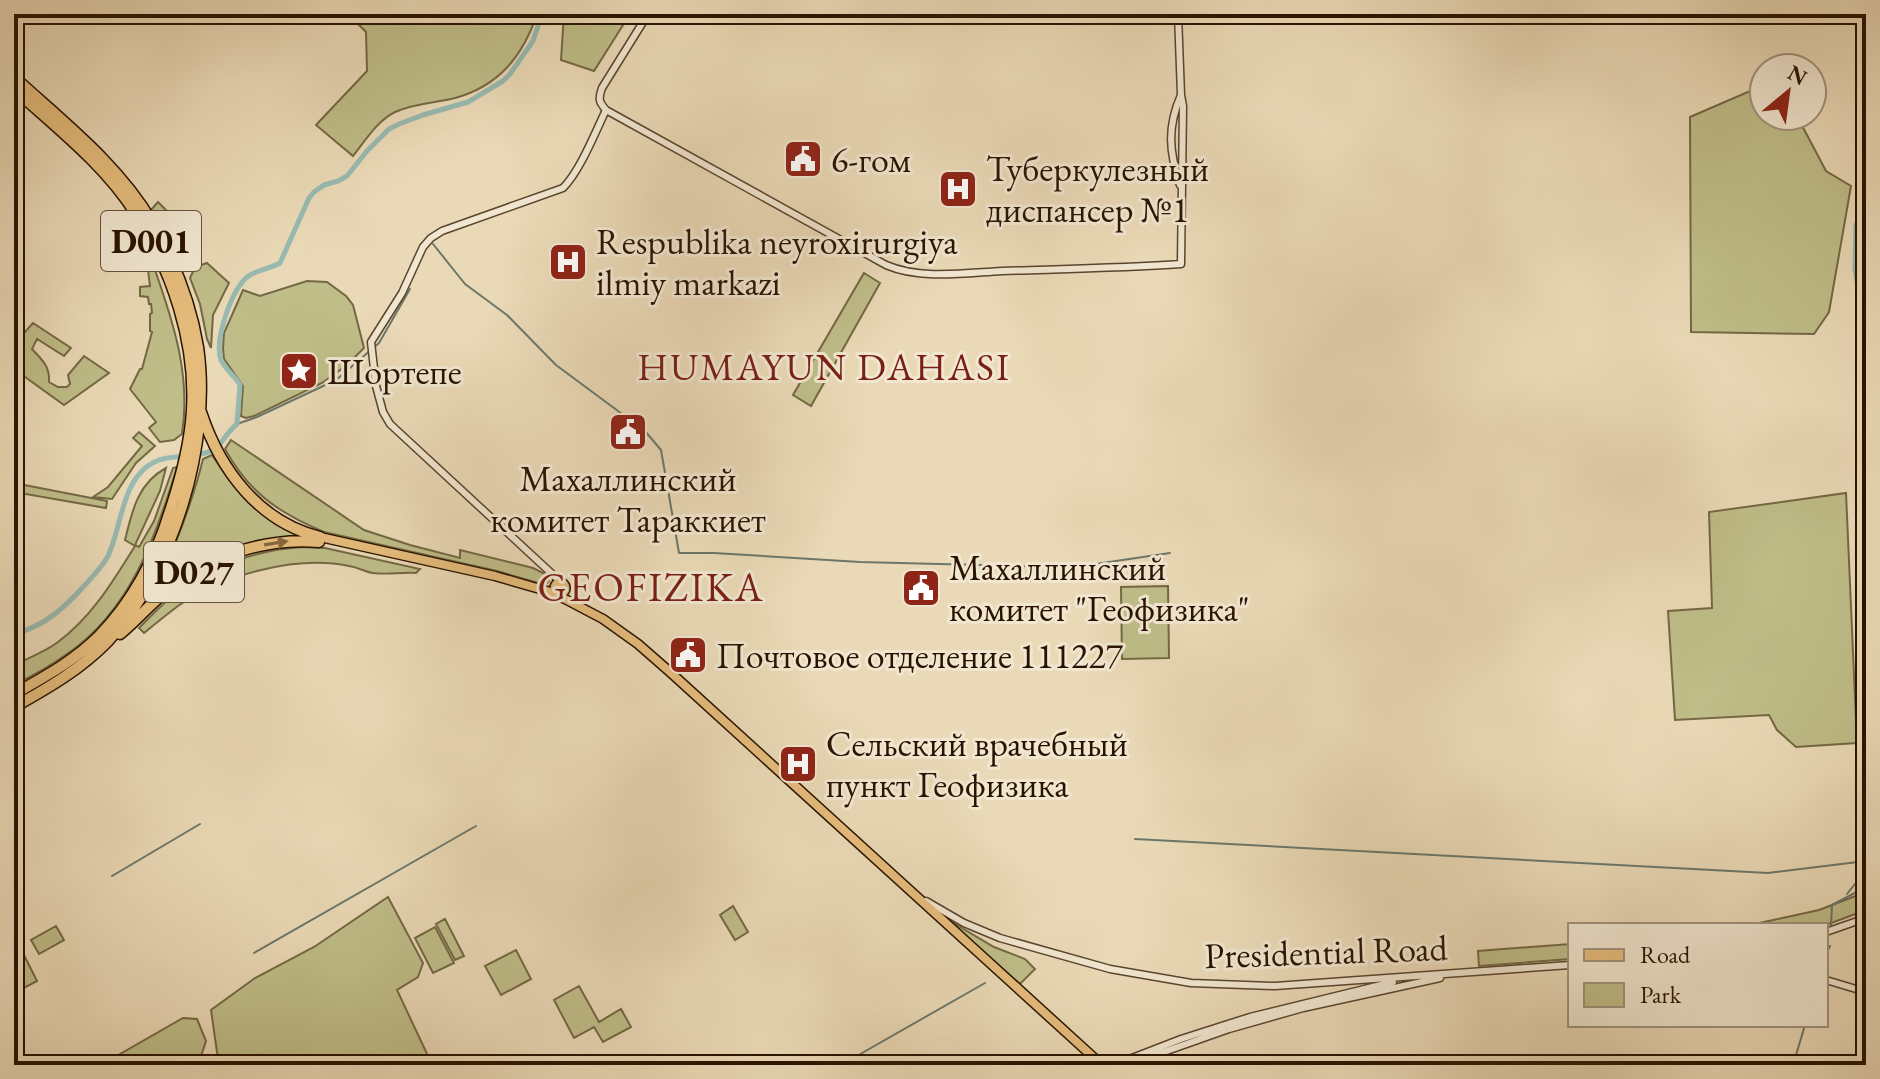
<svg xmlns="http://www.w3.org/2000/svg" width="1880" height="1079" font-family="'EB Garamond',serif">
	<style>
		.green { fill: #bfbd88; stroke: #746844; stroke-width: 2 }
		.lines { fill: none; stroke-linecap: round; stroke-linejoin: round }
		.stream { stroke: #6c776a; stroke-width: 2 }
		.canal { stroke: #98bab1; stroke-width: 5 }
		.minor-casing { stroke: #59442e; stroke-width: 9 }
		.major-casing { stroke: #291300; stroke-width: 11 }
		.highway-casing { stroke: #291300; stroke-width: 13 }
		.minor { stroke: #f1e6d0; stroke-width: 6 }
		.major { stroke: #e5bc7b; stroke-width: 8 }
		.highway { stroke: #e5bc7b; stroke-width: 10 }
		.oneway { fill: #87683e }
		.labels { text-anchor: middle; stroke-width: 6; stroke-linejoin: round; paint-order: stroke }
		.shield { fill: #f1e6d0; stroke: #65523e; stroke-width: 2 }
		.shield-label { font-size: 34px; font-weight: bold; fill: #291300 }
		.poi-label { font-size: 36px; fill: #291300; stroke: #f1e6d0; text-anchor: start }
		.street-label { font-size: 36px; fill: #291300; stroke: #f1e6d0 }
		.neighbourhood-label { font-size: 38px; letter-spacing: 2px; fill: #7a1f14; stroke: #f1e6d0 }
		.quarter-label { font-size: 40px; letter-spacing: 2px; fill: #7a1f14; stroke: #f1e6d0 }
	</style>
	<rect width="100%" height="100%" fill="#ead9b6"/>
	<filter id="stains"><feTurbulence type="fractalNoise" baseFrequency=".0025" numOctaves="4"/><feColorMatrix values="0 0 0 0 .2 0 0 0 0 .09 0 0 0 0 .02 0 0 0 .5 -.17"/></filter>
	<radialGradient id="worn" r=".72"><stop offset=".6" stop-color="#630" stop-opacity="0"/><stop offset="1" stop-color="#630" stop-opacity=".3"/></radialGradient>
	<path class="green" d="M348,14H537C523,56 499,86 455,98C436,103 414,103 395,112C377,121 365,141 353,156L316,125L367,71L366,32Z
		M564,14H630L594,71L561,60Z
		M1764,85V116H1797L1826,171L1851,186L1829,312L1814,334L1691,332L1690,117Z
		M158,202L169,213L166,217L177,234L193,250L186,255L179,254L171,247L151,210Z
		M139,237L152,265L139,268L108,271Z
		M207,263L229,283L213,315L211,348L207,339L200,304L190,278L195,267Z
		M148,270H155C174,324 191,377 182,434L174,440L160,442L149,428L156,422L130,389L140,369H142L152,332L150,331V314L152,313L151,304H149L148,297L140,296V287L150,286Z
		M864,273L880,283L811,406L793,395Z
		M307,281L327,282L346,296L353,305L364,348L347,365L322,383L254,416L246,418L241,416L243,386L224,359L223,348L224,333L243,290L260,296Z
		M33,323L71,348L64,356L37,339L32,349C42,360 50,366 49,382L58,387H67L70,384L68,375L84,356L109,373L64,405L14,369V344Z
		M139,432L155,446L136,463L112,499L93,497L108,487L142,446L133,438Z
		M231,440L364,530L410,545L460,558V550L533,568L545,574L549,581L545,585L497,571L324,532C279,513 249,493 225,449Z
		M212,455C238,494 257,513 299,535L274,539L157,593L155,592C174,549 192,505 203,459Z
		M177,467C156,537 130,611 67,654C50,666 32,676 14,685V665C28,658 45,652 58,642C92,617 113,581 135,546L125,540C132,511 138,483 166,468L160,491L135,545L139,547L154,521L173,468Z
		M14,483L107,501L106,508L14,492Z
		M1846,493L1857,743L1796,747L1777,730L1769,715L1675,720L1668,611L1712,608L1709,512Z
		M302,547L325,548L420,569L416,573C402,572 387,575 373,573C365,572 357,567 349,566C296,555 222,575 178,606C166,615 155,624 144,633L139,628C152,615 165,601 180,590C217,564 258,550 302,547Z
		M1168,586L1169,658L1122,659L1121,587Z
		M1866,892V910L1826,925H1750L1819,910Z
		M388,897L423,963L418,977L397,990L429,1058L415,1065H221L218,1059L211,1010L255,978L314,947Z
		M733,906L748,932L735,940L720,915Z
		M945,918L994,947L1025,959L1035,969L1020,984Z
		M445,919L464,956L455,960L436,924Z
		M56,926L64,940L39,954L31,940Z
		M435,927L454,963L433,973L415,938Z
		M1570,944V959L1479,966L1478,951Z
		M516,950L531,979L501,995L485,966Z
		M24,955L37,981L24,988L14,969V960Z
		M579,986L599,1022L621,1009L631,1027L603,1042L594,1027L574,1038L554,1000Z
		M183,1018L197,1019L206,1041L198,1065H101Z"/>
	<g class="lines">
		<path class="stream" d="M433,244L465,284L507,315L556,365L645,431L661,450L679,553H714L860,562L1059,567L1082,566L1170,553
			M237,424L257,417L336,380L379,343L410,289
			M1135,839L1768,873L1866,861
			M112,876L200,824
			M1847,894L1866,870
			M1831,925L1832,905L1866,887
			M254,953L476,826
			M1826,954L1830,946
			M841,1065L985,983
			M1492,1065L1517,1059L1518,1065
			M1793,1065L1805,1025"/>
		<path class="canal" d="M1856,224L1855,269L1859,293L1861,326
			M1861,335L1866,382
			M1866,382V431
			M194,455C224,452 218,440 237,424L240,385C235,376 225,369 221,360C214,340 231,292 246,278C254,270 270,269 280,263L309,198L314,192L324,185L338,181L347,176L367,151L389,129L399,124L423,115L468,102L503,81L510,74L533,41L542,14
			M14,634C45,626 64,608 85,585C93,576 102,567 108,556C123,525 121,474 159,460C167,457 176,457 184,456"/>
		<defs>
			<path id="minor" d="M648,14L602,88C598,99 599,102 606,110L886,265C921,280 965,273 1002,271C1062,269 1122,268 1181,264L1183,106L1181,95L1178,14
				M1180,185C1169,152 1167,127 1181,95
				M563,584L390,424L383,412L376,386L371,342L402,293L423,247L431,238L442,231L563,188C580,171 595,133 606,110
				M926,901L964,923L1000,938L1110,969L1191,983L1275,986L1570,965
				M1826,932L1866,918
				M1826,980L1866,992
				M1114,1065L1181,1039L1250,1017L1393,982
				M1127,1065L1229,1029L1303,1008L1440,978"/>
			<path id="major" d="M320,537L495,576L547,591L565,599L603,619L638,644L670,672L1102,1065
				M554.5 588a5.5 5.5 0 1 1 11 0a5.5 5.5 0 1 1-11 0Z"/>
			<path id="highway" d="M14,77C63,122 118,164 152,222C173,259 191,304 198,347C212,443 174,570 108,641C81,669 48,688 14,707
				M14,89C57,128 105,165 136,214C172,271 196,342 192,410C190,445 181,478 170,511C156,557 133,601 99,636C74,661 44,677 14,694
				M201,412C220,470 259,522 320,537
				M120,634C138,619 153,601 171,587C213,555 267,537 319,542"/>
		</defs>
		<use href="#minor" class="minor-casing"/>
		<use href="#major" class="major-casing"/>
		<use href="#highway" class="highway-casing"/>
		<use href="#minor" class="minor"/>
		<use href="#major" class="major"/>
		<use href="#highway" class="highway"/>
	</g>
	<defs><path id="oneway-solid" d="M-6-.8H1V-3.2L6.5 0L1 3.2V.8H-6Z" transform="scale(2)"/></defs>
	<use class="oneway" href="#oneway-solid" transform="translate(276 543) rotate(-9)"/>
	<defs>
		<symbol id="civic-square" viewBox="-11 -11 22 22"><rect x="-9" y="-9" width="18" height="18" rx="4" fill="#8f2418" stroke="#f1e6d0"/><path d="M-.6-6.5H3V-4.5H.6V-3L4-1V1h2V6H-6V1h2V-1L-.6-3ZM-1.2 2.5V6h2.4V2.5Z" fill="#fff"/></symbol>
		<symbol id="hospital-square" viewBox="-11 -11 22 22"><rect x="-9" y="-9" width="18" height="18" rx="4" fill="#8f2418" stroke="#f1e6d0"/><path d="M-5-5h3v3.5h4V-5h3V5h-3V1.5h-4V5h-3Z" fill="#fff"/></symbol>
		<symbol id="sight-square" viewBox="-11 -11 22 22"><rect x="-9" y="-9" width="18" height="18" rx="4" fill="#8f2418" stroke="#f1e6d0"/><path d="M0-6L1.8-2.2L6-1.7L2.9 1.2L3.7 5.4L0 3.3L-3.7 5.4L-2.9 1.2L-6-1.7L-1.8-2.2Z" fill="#fff"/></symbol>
	</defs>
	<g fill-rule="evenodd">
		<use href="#civic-square" x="781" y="137" width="44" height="44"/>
		<use href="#hospital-square" x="936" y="167" width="44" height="44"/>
		<use href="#hospital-square" x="546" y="240" width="44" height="44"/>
		<use href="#sight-square" x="277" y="349" width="44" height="44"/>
		<use href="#civic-square" x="606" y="410" width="44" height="44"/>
		<use href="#civic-square" x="899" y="566" width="44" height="44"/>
		<use href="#civic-square" x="666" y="633" width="44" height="44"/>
		<use href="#hospital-square" x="776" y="742" width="44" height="44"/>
	</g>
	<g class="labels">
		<g class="shield">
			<rect x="101" y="211" width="100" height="60" rx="6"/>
			<rect x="144" y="542" width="100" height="60" rx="6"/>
		</g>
		<g class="shield-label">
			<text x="151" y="253">D001</text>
			<text x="194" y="584">D027</text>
		</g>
		<g class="poi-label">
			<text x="831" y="172">6-гом</text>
			<text x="986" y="181">Туберкулезный<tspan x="986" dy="41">диспансер №1</tspan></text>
			<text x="596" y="254">Respublika neyroxirurgiya<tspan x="596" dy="41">ilmiy markazi</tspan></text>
			<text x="327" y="384">Шортепе</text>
			<text x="628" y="491" text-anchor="middle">Махаллинский<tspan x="628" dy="41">комитет Тараккиет</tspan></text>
			<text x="949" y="580">Махаллинский<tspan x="949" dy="41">комитет "Геофизика"</tspan></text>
			<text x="716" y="668">Почтовое отделение 111227</text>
			<text x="826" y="756">Сельский врачебный<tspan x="826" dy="41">пункт Геофизика</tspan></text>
		</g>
		<g class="street-label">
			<text transform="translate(1326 951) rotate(-2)" y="13">Presidential Road</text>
		</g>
		<g class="neighbourhood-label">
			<text x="824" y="380">HUMAYUN DAHASI</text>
		</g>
		<g class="quarter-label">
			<text x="651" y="601">GEOFIZIKA</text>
		</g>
	</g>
	<rect width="1880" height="1079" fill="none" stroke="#ead9b6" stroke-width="48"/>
	<rect x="16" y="16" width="1848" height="1047" fill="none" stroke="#291300" stroke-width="4"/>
	<rect x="24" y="24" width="1832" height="1031" fill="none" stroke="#291300" stroke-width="2"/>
	<rect x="1568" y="923" width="260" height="104" fill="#f1e6d0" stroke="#a1927d" stroke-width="2"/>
	<rect x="1584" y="949" width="40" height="12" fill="#e5bc7b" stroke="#a1927d" stroke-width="2"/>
	<text x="1640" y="963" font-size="24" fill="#291300">Road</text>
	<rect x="1584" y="983" width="40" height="24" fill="#bfbd88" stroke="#a1927d" stroke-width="2"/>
	<text x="1640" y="1003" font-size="24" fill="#291300">Park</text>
	<g transform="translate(1788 92) rotate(29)"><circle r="38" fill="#f1e6d0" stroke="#a1927d" stroke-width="2"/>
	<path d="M0-6L14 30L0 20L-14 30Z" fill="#8f2418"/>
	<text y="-12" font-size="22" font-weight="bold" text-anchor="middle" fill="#291300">N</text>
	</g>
	<rect width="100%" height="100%" filter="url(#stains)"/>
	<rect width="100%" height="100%" fill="url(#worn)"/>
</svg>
